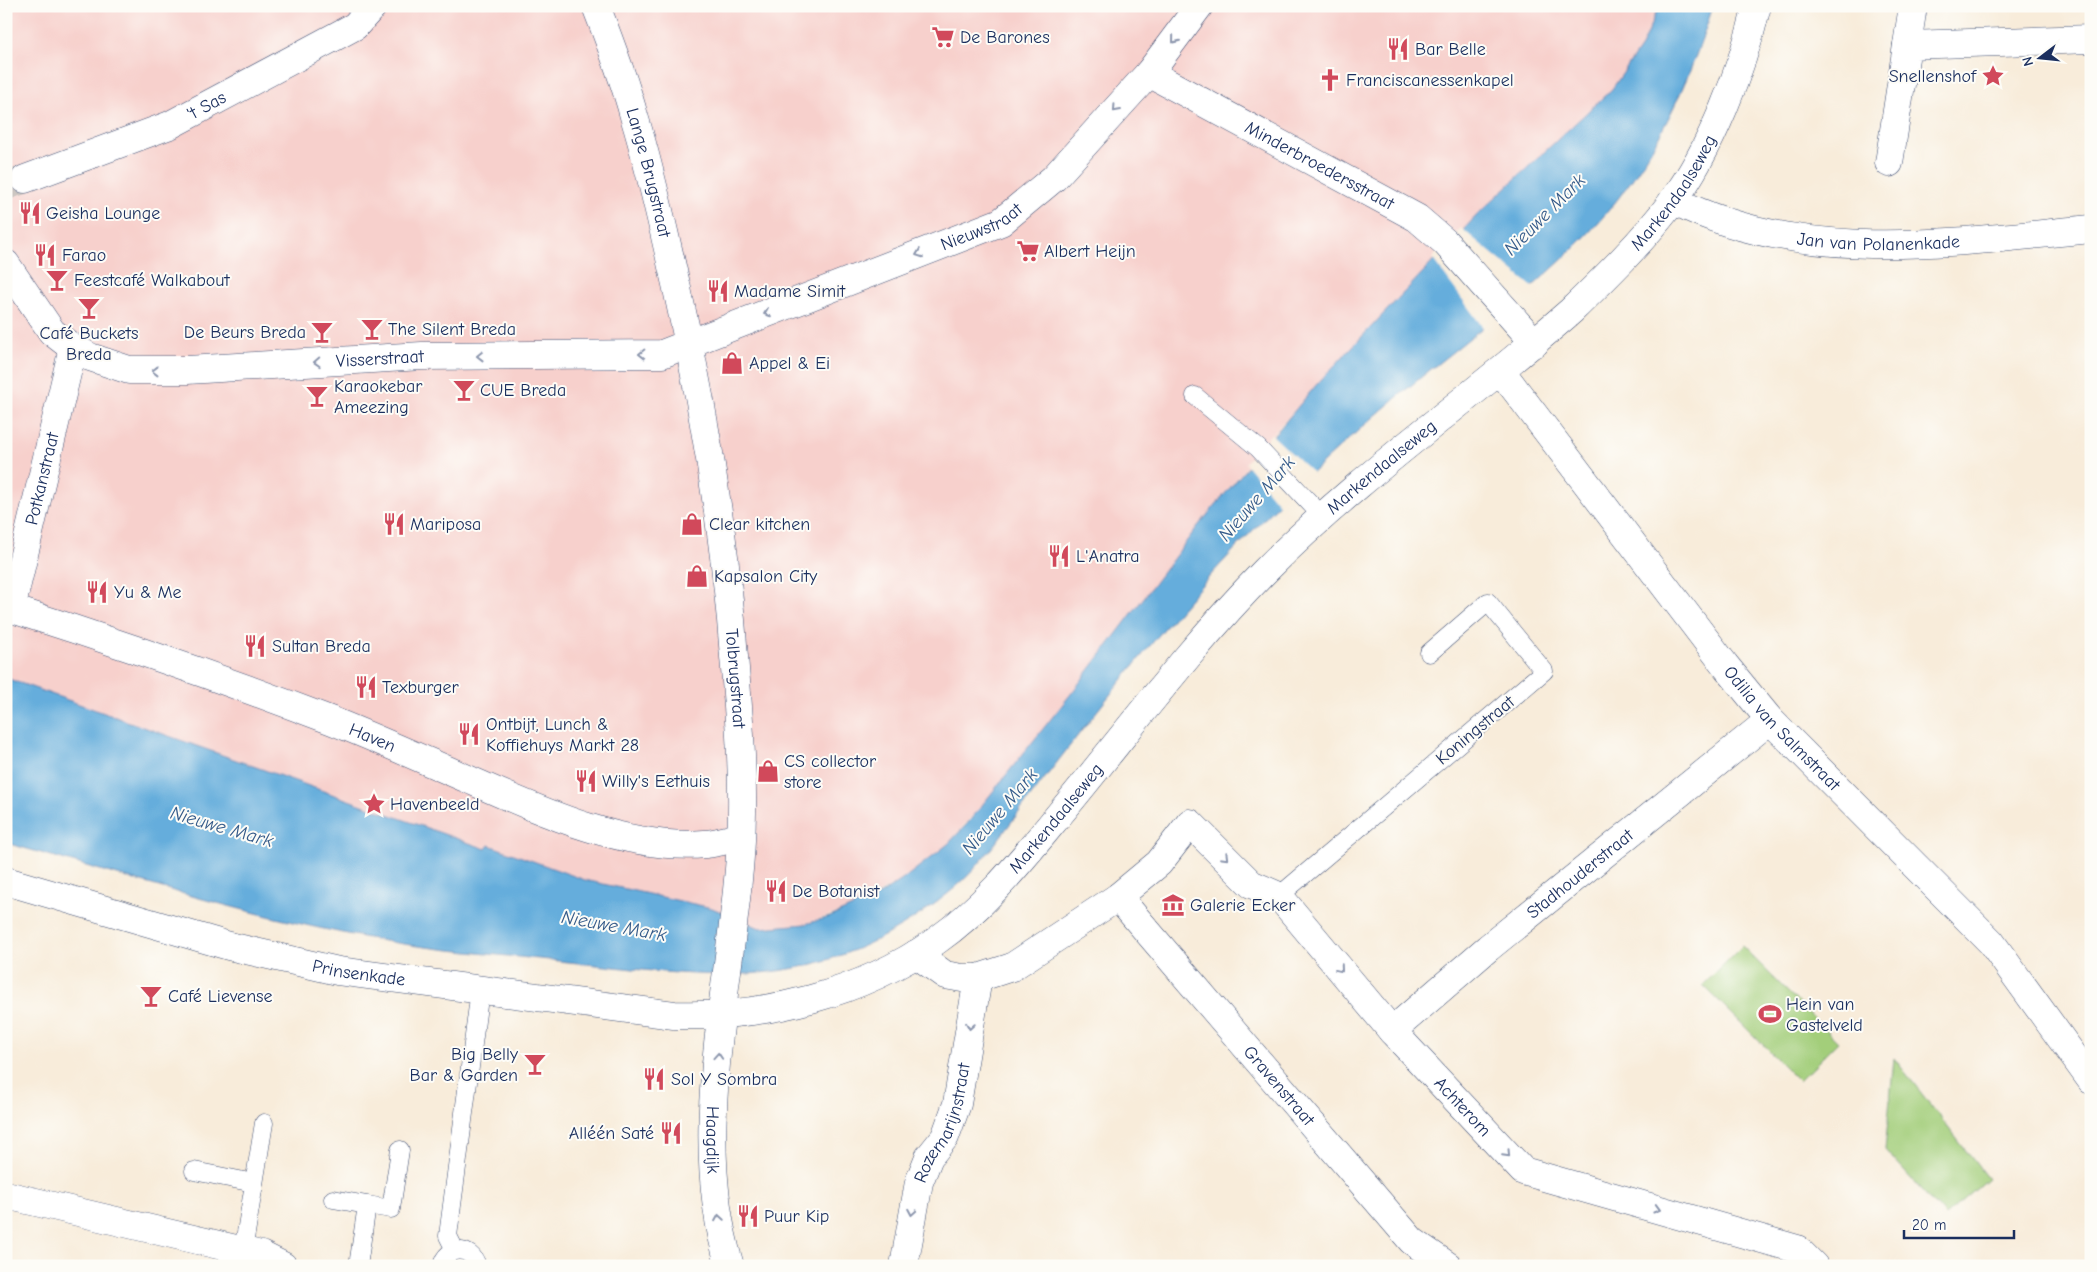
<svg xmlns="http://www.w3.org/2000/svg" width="2097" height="1272" font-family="'Comic Neue',sans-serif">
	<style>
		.built { fill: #f7d0cc }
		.green { fill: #a3ce7a; stroke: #5f7e6c }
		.water { fill: #65addc; stroke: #406e9d }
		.pier { fill: #f8ecda }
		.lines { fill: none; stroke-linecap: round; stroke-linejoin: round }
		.street-tunnel { stroke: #ccc6c1; stroke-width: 28; stroke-dasharray: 28 14; stroke-linecap: butt }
		.lane-casing { stroke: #3c4b71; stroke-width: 19 }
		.street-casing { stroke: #3c4b71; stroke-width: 29 }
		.lane { stroke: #fff; stroke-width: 18 }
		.street { stroke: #fff; stroke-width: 28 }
		.oneway { stroke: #8d97ae }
		.labels { text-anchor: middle; stroke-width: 4; stroke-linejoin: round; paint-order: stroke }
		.poi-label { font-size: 18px; fill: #1b2f5e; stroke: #fdfcf7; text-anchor: start }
		.street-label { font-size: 18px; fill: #1b2f5e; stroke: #fdfcf7 }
		.water-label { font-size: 19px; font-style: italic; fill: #355b8a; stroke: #fdfcf7 }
	</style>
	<rect width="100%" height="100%" fill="#fdfcf7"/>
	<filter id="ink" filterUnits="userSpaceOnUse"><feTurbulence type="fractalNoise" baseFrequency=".02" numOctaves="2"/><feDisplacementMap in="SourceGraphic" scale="10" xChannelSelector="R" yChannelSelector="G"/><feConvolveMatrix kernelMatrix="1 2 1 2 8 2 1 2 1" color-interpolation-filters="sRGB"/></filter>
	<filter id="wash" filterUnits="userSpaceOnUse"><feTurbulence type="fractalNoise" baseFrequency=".0096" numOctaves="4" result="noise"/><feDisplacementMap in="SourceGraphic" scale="20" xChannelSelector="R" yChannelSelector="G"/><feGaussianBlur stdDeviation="1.12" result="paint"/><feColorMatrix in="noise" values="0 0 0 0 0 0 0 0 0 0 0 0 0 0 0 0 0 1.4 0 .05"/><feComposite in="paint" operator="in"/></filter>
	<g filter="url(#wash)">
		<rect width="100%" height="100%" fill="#f8ecda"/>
		<path class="built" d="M6,6H1659L1641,47L1612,89L1482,210L1280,426L1198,526L1074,690L994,791L948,844L902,880L855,907L805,924L760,928L712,908L585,880L489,845L487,849L6,678Z"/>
		<path class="green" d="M1742,946L1838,1042L1799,1081L1703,985Z
			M1894,1058L1988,1179L1945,1216L1885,1150Z"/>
		<path class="water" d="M1659,6H1713C1692,74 1661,144 1617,200C1570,260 1509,306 1450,354C1402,392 1355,432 1310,475C1284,500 1258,524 1233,551C1181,606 1133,666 1086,725C1062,756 1037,788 1013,820C996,842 979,867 957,886C914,923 861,953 805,966C730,983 654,971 578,963C507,955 433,951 363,937C242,914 124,876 6,843V678L486,849L489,845L585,880L712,908L760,928L805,924L830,917L879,895L902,880L948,844L967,824L1074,690L1198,526L1317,384L1482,210L1612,89L1641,47Z"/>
		<path class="pier" d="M1461,228L1535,289L1484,329L1432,258Z
			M1271,434L1314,474L1281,507L1245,463Z"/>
	</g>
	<g filter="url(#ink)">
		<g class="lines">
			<path class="street-tunnel" d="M6,186L25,179"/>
			<defs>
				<path id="lane" d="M1195,396L1258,448L1323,517
					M1279,896L1544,671L1488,602L1429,653
					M194,1171L254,1183
					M333,1199L367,1205
					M455,1250L448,1236L480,990
					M243,1251L264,1123
					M358,1266L367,1205L391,1209L400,1150
					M442,1266C446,1245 472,1246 477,1266"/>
				<g id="street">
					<path id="s1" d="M596,6C610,42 624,79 634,116C651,171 663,228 676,284C701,395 720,506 731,620C736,684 743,749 742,813C740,960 685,1121 730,1266"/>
					<path d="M1907,45L1913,6"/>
					<path id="s2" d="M1149,73L1417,218L1445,242L1535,343"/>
					<path d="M1889,163L1907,45L2091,39"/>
					<path id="s3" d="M25,179L170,125L355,26L373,6"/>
					<path id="s4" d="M1673,200C1802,266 1953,242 2091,229"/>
					<path id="s5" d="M6,264L52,332L69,345L90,357L129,370H187L422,356L662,354L1001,222L1054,178L1149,73L1199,6"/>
					<path id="s6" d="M1501,371L1725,665L1770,720L1991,942L2091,1080"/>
					<path id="s7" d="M6,607C116,642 223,679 330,720C378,739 424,760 470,780C540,811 628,851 705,844C717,843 729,839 740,837"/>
					<path id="s8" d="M11,609L73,348"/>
					<path id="s9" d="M6,881L229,946L338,971L674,1015C765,1018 861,994 936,941C987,905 1024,857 1063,810C1129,730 1192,645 1265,571C1359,476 1470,399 1571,311C1606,277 1642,242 1672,202C1711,150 1742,69 1757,6"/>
					<path id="s10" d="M1118,897L1412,1241L1448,1266"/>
					<path id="s11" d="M916,954L945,975L962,978H978L1012,967L1118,897L1159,863L1190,823L1251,884L1279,896L1392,1031L1523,1171L1797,1249L1814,1266"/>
					<path id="s12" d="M1392,1031L1488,948L1770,720"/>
					<path d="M6,1195L261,1255L283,1266"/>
					<path id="s13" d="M904,1266L919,1182L929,1157L945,1137L957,1104L978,978"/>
				</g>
			</defs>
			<use href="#lane" class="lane-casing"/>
			<use href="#street" class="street-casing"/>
			<use href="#lane" class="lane"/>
			<use href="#street" class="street"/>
		</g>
		<defs><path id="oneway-chevron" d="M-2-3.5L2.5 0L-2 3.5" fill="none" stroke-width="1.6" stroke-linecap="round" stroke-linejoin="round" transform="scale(1.25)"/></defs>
		<g class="oneway">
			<use href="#oneway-chevron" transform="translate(1175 40) rotate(129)"/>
			<use href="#oneway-chevron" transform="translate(1116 109) rotate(132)"/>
			<use href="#oneway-chevron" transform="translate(919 254) rotate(159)"/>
			<use href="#oneway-chevron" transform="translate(767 313) rotate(159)"/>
			<use href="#oneway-chevron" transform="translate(642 354) rotate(179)"/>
			<use href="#oneway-chevron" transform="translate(480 356) rotate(179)"/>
			<use href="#oneway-chevron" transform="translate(317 362) rotate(177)"/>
			<use href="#oneway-chevron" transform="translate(155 371) rotate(180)"/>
			<use href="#oneway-chevron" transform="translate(1225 857) rotate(45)"/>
			<use href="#oneway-chevron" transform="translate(1340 969) rotate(50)"/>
			<use href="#oneway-chevron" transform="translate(970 1026) rotate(99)"/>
			<use href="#oneway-chevron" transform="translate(718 1056) rotate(-86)"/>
			<use href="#oneway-chevron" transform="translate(1507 1154) rotate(47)"/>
			<use href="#oneway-chevron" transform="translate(1657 1209) rotate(16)"/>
			<use href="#oneway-chevron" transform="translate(912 1212) rotate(100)"/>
			<use href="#oneway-chevron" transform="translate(719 1218) rotate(-99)"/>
		</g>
	</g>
	<defs>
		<symbol id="supermarket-bare" viewBox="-9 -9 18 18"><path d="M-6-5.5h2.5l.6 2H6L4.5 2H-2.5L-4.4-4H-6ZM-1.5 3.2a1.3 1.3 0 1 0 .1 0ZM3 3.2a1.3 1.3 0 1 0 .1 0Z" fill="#d1495b" stroke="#fdfcf7" stroke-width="2.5" paint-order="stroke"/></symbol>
		<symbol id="restaurant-bare" viewBox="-9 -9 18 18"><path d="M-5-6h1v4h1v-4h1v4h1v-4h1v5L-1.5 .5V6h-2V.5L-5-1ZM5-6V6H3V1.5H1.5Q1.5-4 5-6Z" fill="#d1495b" stroke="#fdfcf7" stroke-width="2.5" paint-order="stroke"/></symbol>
		<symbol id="sight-bare" viewBox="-9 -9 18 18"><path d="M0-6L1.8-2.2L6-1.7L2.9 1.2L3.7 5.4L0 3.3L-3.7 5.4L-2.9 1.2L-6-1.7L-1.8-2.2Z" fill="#d1495b" stroke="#fdfcf7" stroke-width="2.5" paint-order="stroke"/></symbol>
		<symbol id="church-bare" viewBox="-9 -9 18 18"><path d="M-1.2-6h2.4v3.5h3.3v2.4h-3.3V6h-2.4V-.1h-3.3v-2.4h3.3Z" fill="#d1495b" stroke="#fdfcf7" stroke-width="2.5" paint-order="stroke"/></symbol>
		<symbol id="bar-bare" viewBox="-9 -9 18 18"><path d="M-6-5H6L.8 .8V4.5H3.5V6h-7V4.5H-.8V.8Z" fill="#d1495b" stroke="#fdfcf7" stroke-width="2.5" paint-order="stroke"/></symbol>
		<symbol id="shop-bare" viewBox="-9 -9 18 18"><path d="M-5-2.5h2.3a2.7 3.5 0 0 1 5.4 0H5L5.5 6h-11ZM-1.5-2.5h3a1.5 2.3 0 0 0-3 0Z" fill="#d1495b" stroke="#fdfcf7" stroke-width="2.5" paint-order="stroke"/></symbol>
		<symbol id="museum-bare" viewBox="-9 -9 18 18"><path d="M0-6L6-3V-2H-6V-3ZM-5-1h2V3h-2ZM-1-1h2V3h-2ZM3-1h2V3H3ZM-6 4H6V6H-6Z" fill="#d1495b" stroke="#fdfcf7" stroke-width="2.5" paint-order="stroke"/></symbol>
		<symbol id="stadium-bare" viewBox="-9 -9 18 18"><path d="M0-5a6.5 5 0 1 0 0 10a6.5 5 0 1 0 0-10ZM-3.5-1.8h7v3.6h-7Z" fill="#d1495b" stroke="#fdfcf7" stroke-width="2.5" paint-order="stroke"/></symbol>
	</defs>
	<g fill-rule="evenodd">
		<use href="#supermarket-bare" x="927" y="21" width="32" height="32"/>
		<use href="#restaurant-bare" x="1382" y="33" width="32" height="32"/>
		<use href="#sight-bare" x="1977" y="60" width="32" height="32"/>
		<use href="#church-bare" x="1314" y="64" width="32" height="32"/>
		<use href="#restaurant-bare" x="14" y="197" width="32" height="32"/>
		<use href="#supermarket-bare" x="1012" y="235" width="32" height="32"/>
		<use href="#restaurant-bare" x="29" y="239" width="32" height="32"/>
		<use href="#bar-bare" x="41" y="264" width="32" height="32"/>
		<use href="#restaurant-bare" x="702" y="275" width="32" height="32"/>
		<use href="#bar-bare" x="73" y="292" width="32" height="32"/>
		<use href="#bar-bare" x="356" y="313" width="32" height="32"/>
		<use href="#bar-bare" x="306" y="316" width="32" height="32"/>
		<use href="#shop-bare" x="716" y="347" width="32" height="32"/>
		<use href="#bar-bare" x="448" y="374" width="32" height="32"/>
		<use href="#bar-bare" x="301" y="380" width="32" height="32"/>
		<use href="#restaurant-bare" x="378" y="508" width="32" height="32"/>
		<use href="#shop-bare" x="676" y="508" width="32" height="32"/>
		<use href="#restaurant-bare" x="1043" y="540" width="32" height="32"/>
		<use href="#shop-bare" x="681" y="560" width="32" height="32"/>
		<use href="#restaurant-bare" x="81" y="576" width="32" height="32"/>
		<use href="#restaurant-bare" x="239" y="630" width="32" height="32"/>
		<use href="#restaurant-bare" x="350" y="671" width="32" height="32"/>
		<use href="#restaurant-bare" x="453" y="718" width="32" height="32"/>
		<use href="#shop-bare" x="752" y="755" width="32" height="32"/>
		<use href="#restaurant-bare" x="570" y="765" width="32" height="32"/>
		<use href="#sight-bare" x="358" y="788" width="32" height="32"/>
		<use href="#restaurant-bare" x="760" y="875" width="32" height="32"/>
		<use href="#museum-bare" x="1157" y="889" width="32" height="32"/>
		<use href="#bar-bare" x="135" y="980" width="32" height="32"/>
		<use href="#stadium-bare" x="1754" y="998" width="32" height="32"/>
		<use href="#bar-bare" x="519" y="1048" width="32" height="32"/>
		<use href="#restaurant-bare" x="638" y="1063" width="32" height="32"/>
		<use href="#restaurant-bare" x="655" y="1117" width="32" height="32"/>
		<use href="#restaurant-bare" x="732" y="1200" width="32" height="32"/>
	</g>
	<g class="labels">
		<g class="poi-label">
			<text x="960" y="43">De Barones</text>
			<text x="1415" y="55">Bar Belle</text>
			<text x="1976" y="82" text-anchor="end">Snellenshof</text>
			<text x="1346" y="86">Franciscanessenkapel</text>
			<text x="46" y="219">Geisha Lounge</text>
			<text x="1044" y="257">Albert Heijn</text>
			<text x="62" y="261">Farao</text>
			<text x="74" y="286">Feestcafé Walkabout</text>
			<text x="734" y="297">Madame Simit</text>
			<text x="388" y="335">The Silent Breda</text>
			<text x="306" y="338" text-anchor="end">De Beurs Breda</text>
			<text x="89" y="339" text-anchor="middle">Café Buckets<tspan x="89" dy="21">Breda</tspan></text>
			<text x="749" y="369">Appel &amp; Ei</text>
			<text x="334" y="392">Karaokebar<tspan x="334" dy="21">Ameezing</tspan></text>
			<text x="480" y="396">CUE Breda</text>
			<text x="410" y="530">Mariposa</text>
			<text x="709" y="530">Clear kitchen</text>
			<text x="1076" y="562">L'Anatra</text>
			<text x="714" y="582">Kapsalon City</text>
			<text x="114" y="598">Yu &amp; Me</text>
			<text x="272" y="652">Sultan Breda</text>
			<text x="382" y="693">Texburger</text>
			<text x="486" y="730">Ontbijt, Lunch &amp;<tspan x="486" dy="21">Koffiehuys Markt 28</tspan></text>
			<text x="784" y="767">CS collector<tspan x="784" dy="21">store</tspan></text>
			<text x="602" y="787">Willy's Eethuis</text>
			<text x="390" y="810">Havenbeeld</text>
			<text x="792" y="897">De Botanist</text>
			<text x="1190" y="911">Galerie Ecker</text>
			<text x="168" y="1002">Café Lievense</text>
			<text x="1786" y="1010">Hein van<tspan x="1786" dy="21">Gastelveld</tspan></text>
			<text x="518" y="1060" text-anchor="end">Big Belly<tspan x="518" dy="21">Bar &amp; Garden</tspan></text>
			<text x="671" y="1085">Sol Y Sombra</text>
			<text x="654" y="1139" text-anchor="end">Alléén Saté</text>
			<text x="764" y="1222">Puur Kip</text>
		</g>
		<g class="street-label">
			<text dy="6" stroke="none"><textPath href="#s3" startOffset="196">'t Sas</textPath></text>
			<text dy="6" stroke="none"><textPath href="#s2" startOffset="194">Minderbroedersstraat</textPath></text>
			<text dy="6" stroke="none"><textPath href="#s1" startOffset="175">Lange Brugstraat</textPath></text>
			<text dy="6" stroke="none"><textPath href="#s9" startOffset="2015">Markendaalseweg</textPath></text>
			<text dy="6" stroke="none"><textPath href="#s5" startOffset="1046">Nieuwstraat</textPath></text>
			<text dy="6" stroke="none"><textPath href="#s4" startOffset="212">Jan van Polanenkade</textPath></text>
			<text dy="6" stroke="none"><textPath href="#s5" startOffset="420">Visserstraat</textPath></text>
			<text dy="6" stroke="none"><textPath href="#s9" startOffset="1612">Markendaalseweg</textPath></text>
			<text dy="6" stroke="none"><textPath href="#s8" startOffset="134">Potkanstraat</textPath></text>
			<text dy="6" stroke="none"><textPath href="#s1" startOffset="689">Tolbrugstraat</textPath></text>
			<text dy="6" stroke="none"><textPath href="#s6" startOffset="455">Odilia van Salmstraat</textPath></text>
			<text transform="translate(1475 730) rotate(-40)" y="6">Koningstraat</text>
			<text dy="6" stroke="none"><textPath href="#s7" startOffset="389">Haven</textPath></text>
			<text dy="6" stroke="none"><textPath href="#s9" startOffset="1132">Markendaalseweg</textPath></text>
			<text dy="6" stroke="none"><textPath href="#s12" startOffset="245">Stadhouderstraat</textPath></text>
			<text dy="6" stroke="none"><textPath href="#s9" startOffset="365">Prinsenkade</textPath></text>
			<text dy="6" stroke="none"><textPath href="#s10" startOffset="248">Gravenstraat</textPath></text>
			<text dy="6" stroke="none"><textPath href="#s11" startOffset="732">Achterom</textPath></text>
			<text dy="6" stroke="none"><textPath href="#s13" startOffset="150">Rozemarijnstraat</textPath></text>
			<text dy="6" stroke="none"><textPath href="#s1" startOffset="1152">Haagdijk</textPath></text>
		</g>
		<g class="water-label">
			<text transform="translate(1544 214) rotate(-45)" y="7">Nieuwe Mark</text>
			<text transform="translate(1256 498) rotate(-49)" y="7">Nieuwe Mark</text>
			<text transform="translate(999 811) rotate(-50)" y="7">Nieuwe Mark</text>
			<text transform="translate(222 826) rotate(16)" y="7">Nieuwe Mark</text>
			<text transform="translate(614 925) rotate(10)" y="7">Nieuwe Mark</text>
		</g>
	</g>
	<rect width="2097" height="1272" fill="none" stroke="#fdfcf7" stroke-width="25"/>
	<g transform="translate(2040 58) rotate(254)" stroke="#fdfcf7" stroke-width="4" paint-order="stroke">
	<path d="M0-4L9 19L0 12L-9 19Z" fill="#1b2f5e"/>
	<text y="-8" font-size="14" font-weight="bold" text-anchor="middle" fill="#1b2f5e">N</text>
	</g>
	<path d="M1904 1230v8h110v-8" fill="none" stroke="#1b2f5e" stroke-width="2.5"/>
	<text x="1912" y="1230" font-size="15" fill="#1b2f5e" stroke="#fdfcf7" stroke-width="4" paint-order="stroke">20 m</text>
</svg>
